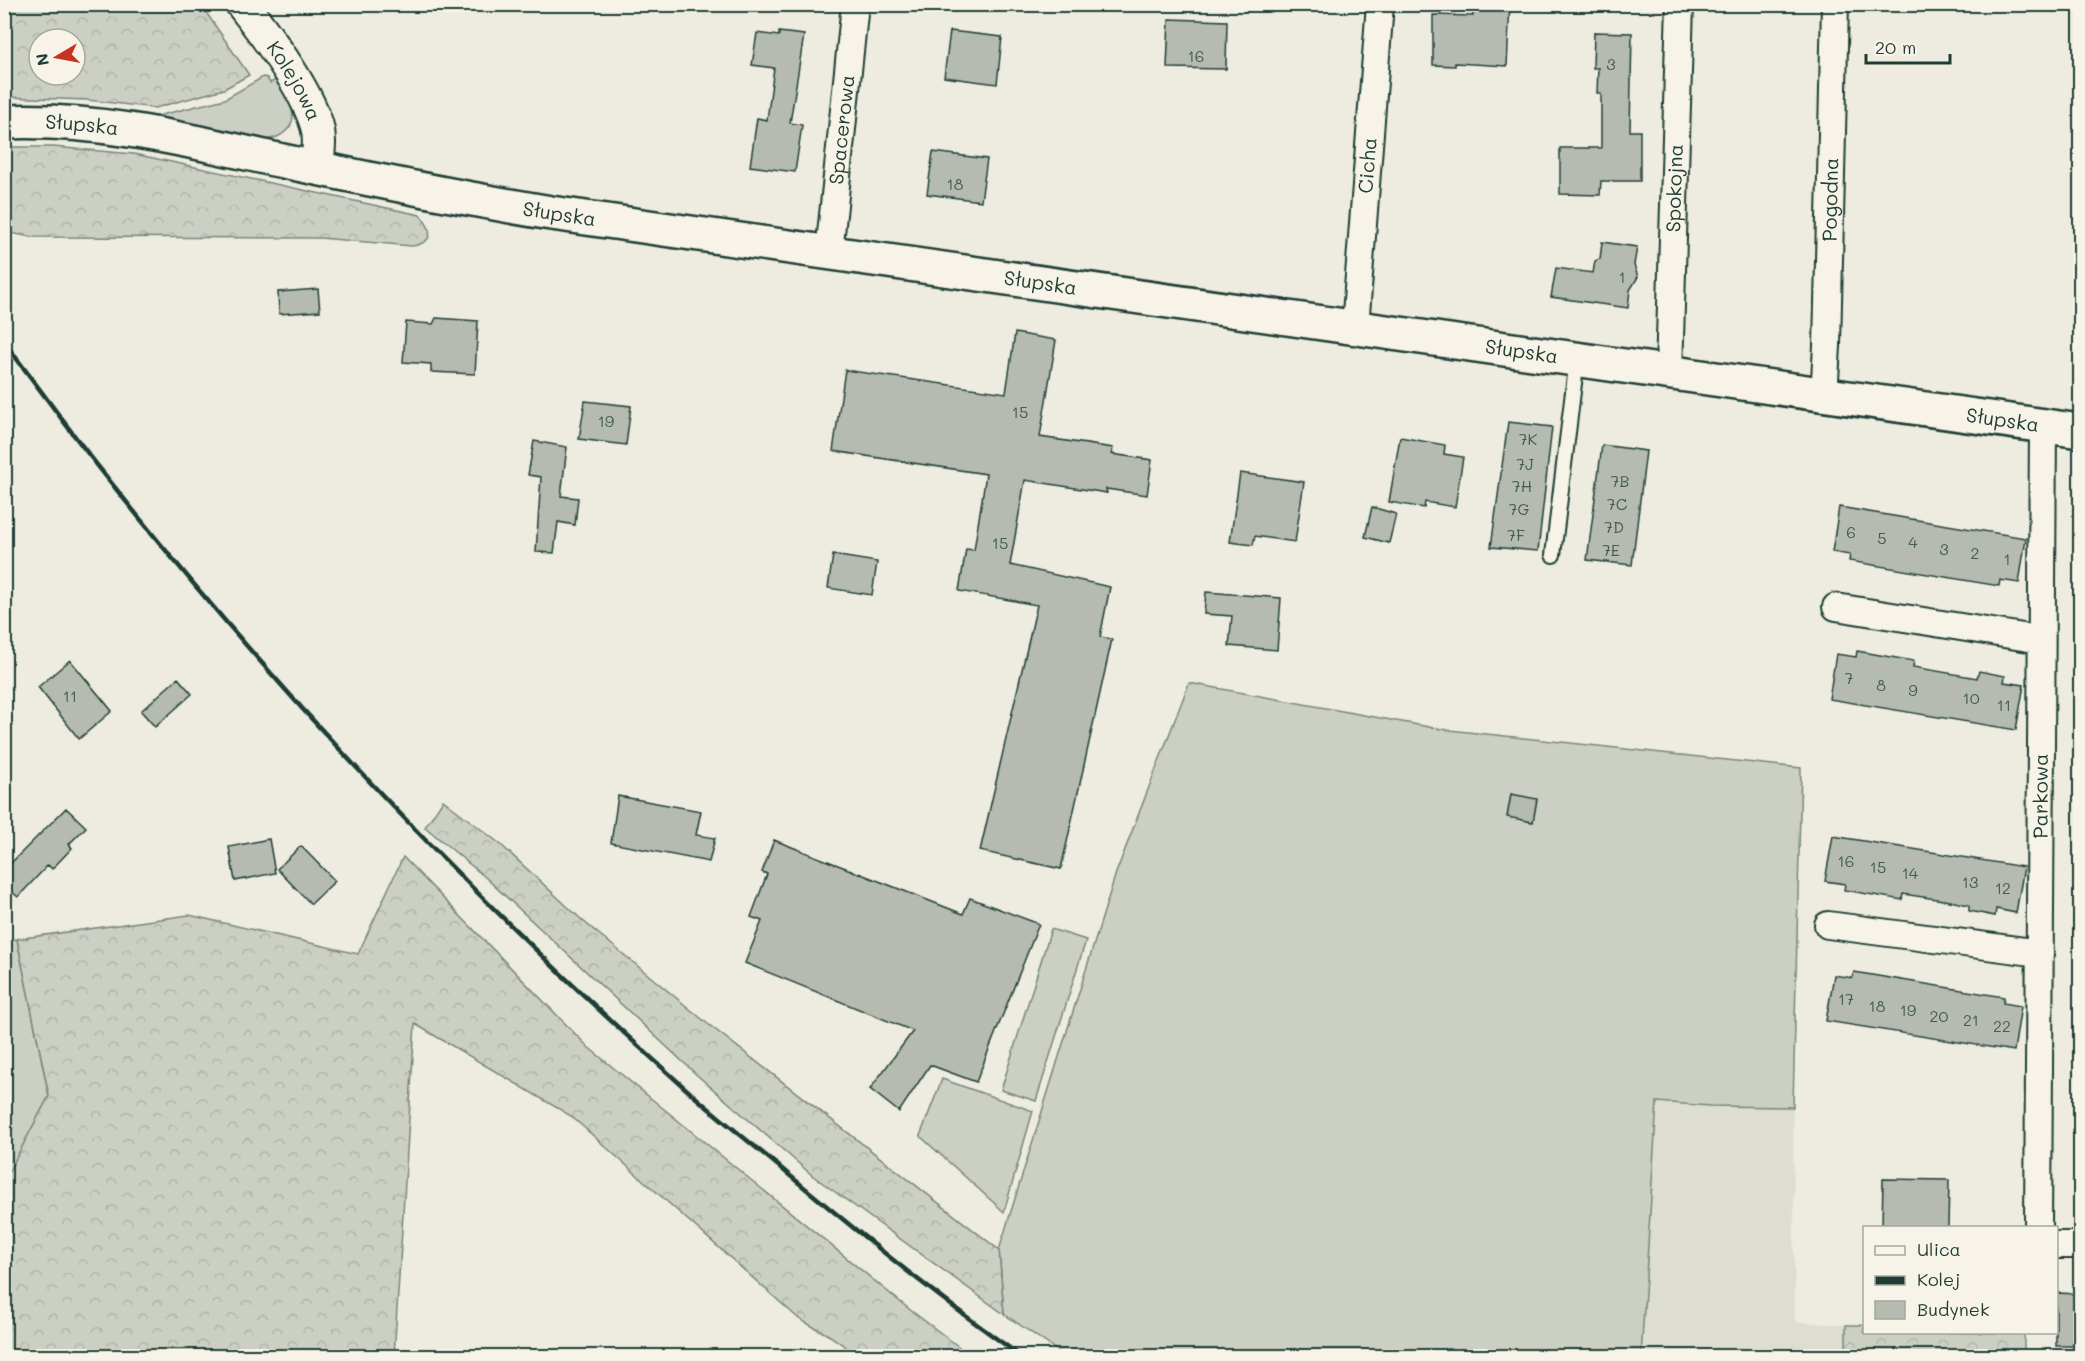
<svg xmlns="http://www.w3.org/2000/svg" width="2085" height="1361" font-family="Mali,sans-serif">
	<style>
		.built { fill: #ddddd2 }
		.grass { fill: #cccfc4; stroke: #76867c; stroke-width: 1.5 }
		.forest { fill: url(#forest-crowns); stroke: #76867c; stroke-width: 1.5; fill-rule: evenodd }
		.building { fill: #b5bbb0; stroke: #1f3d34; stroke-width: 1.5 }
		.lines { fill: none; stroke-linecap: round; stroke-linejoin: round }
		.service-casing { stroke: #1f3d34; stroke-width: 18 }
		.minor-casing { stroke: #1f3d34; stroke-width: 30 }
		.tertiary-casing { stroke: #1f3d34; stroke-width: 36 }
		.secondary-casing { stroke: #1f3d34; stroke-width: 38 }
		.service { stroke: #f7f3e8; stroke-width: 14 }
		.minor { stroke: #f7f3e8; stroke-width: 26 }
		.tertiary { stroke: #f7f3e8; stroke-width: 32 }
		.secondary { stroke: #f7f3e8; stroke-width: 33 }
		.rail { stroke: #1f3d34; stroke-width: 4.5 }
		.labels { text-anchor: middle; stroke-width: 4.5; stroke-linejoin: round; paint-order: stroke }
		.number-label { font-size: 16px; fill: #445c53 }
		.street-label { font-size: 20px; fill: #1f3d34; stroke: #f7f3e8 }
	</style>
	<defs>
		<pattern id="forest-crowns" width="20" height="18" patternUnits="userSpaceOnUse" patternTransform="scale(1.5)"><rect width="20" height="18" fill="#cccfc4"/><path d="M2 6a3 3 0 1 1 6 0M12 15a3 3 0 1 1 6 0" fill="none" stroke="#afb3a9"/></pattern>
	</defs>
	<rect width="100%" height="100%" fill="#eeece1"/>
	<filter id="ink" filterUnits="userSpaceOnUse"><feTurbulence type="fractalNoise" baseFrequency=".0167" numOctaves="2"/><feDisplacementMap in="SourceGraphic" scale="12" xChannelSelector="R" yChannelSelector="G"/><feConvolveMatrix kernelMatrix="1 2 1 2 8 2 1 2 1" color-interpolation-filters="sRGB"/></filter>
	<g filter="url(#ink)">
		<path class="built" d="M1657,1102L1710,1106L1793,1107L1795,1322L1846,1325V1356H1641Z"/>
		<path class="grass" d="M263,77L267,78L270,83L278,79C283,89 289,99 292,110C297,130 276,142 258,139L153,117L225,99Z
			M1189,683L1440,729L1801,768L1793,1107L1710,1106L1657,1102L1641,1356H1065L1004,1314L999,1250L1116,873Z
			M1051,929L1086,940L1036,1101L1001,1090Z
			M17,939L49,1096L5,1179V940Z
			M942,1079L1033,1111L1004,1212L920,1136Z"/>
		<path class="forest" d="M5,4L201,5L249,75L224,89L155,108L88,100L5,97ZM39,39H75V75H39Z
			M4,147H53L134,154L420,215C433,230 435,242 412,246L320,238L31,237L5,232Z
			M443,800L499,843L583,921L708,1024L999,1250L1004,1314L813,1176L698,1076L485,877L425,827Z
			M403,857L588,1047L909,1309L971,1356H859L830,1336L799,1319L571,1116L415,1024L394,1356H5V1179L49,1096L17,939L189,915L358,954Z
			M1846,1325H1864V1332L2024,1333V1356H1846Z"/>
		<path class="building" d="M1473,4H1510L1507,66L1455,63V66L1433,65V15L1473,16Z
			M1169,19L1227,21L1226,69L1167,68Z
			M950,31L1002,37L997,84L944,77Z
			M779,32L804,35L790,123L802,125L795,172L750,166L757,118L767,120L774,68L752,65L757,33L779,36Z
			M1594,32L1632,33L1630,131H1640V181H1601L1600,195L1560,194V148H1601V93H1597L1598,68H1593Z
			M933,152L987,159L981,201L927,194Z
			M1602,242L1637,247L1634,265L1638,277L1630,290L1628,308L1551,297L1556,268L1593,273L1595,261L1600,259Z
			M318,289L320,311L279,314L278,292Z
			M436,318L478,321L475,374L431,372V364L403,362L406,322L433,324Z
			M1015,333L1056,340L1040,437L1113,448L1112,454L1152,460L1147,495L1106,489L1107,493L1025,480L1010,565L1110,587L1100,637L1112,639L1061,869L980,851L1037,605L959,591L966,549L974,550L986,474L833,451L845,370L1006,393Z
			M585,401L631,406L626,445L579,439Z
			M1508,422L1552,427L1538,551L1491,547Z
			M1400,437L1445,445L1444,454L1463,457L1455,507L1425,502L1424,508L1389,502Z
			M534,441L567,447L561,496L578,498L575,525L558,522L554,553L536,552L541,477L528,475Z
			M1602,445L1646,451L1632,565L1587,560Z
			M1240,473L1304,482L1295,542L1255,536L1253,545L1230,542Z
			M1372,507L1396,514L1389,543L1365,537Z
			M1839,507L2026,538L2019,583L2000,580L1999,586L1849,561L1850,555L1832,552Z
			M833,555L877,562L872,595L828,588Z
			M1206,592L1281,598L1277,650L1229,646L1232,616L1204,614Z
			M1857,651L1914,661L1913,667L1977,678L1979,671L2005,676L2004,682L2024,685L2016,730L1829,699L1836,654L1856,657Z
			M70,660L112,711L79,739L38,687Z
			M178,678L192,694L155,727L141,711Z
			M1511,794L1537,799L1533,822L1507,817Z
			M618,796L701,811L696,835L715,838L709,862L611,843Z
			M66,808L86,827L69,844L72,848L52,869L48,865L18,897L4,885V870Z
			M1833,836L2024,867L2016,913L1996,909L1995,916L1969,911V905L1950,901L1903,894L1902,900L1844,890L1845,884L1825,881Z
			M269,839L275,873L235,881L229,847Z
			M774,840L963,914L970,898L1039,924L976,1082L930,1065L899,1112L870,1089L913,1031L745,963L762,921L751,917L767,874L762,872Z
			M301,846L335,881L311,904L277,869Z
			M1854,972L2004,997L2003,1003L2021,1006L2014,1051L1826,1021L1834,975L1852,978Z
			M1883,1179L1949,1180L1948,1227H1882Z
			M2056,1293L2080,1294V1346H2056Z"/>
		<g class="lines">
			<defs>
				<path id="service" d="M1553,555L1577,359"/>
				<g id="minor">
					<path id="s1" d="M829,253L855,4"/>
					<path id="s2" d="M1355,327L1380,4"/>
					<path id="s3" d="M1669,372L1680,4"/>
					<path id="s4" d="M1821,395L1825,380L1827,346L1835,4"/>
					<path d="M1836,607L2041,640"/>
					<path d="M1828,925L2040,953"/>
					<path id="s5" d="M2038,1228L2043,426"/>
					<path d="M2056,1245H2080"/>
				</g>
				<g id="tertiary">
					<path id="s6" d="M242,4C267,36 306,88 317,126C321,140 318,154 317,168"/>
				</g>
				<g id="secondary">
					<path id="s7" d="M4,122C100,118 191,141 283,161C372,180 461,198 551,213L2080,431"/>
				</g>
			</defs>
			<use href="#service" class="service-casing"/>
			<use href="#minor" class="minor-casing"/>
			<use href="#tertiary" class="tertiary-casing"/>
			<use href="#secondary" class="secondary-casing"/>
			<use href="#service" class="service"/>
			<use href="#minor" class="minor"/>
			<use href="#tertiary" class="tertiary"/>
			<use href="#secondary" class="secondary"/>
			<path class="rail" d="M4,342C38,386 70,432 105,475C277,693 469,895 676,1080C710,1111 746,1139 782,1169C859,1233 938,1298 1021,1356"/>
		</g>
	</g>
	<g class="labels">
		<g class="number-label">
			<text x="1196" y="62">16</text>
			<text x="1611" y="70">3</text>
			<text x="955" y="190">18</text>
			<text x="1622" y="283">1</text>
			<text x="1020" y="418">15</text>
			<text x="606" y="427">19</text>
			<text x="1528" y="445">7K</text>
			<text x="1525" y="470">7J</text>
			<text x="1620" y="487">7B</text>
			<text x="1522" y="492">7H</text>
			<text x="1617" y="510">7C</text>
			<text x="1519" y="515">7G</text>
			<text x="1614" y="533">7D</text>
			<text x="1851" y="538">6</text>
			<text x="1516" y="541">7F</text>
			<text x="1882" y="544">5</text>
			<text x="1913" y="548">4</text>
			<text x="1000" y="549">15</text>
			<text x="1944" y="555">3</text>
			<text x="1611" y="556">7E</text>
			<text x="1975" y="559">2</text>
			<text x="2007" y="565">1</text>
			<text x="1849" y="684">7</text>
			<text x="1881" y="691">8</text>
			<text x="1913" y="696">9</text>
			<text x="70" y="702">11</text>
			<text x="1971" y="704">10</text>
			<text x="2004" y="711">11</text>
			<text x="1846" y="867">16</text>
			<text x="1878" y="873">15</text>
			<text x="1910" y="879">14</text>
			<text x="1970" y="888">13</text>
			<text x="2003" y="894">12</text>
			<text x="1846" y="1005">17</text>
			<text x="1877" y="1012">18</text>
			<text x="1908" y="1016">19</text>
			<text x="1939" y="1022">20</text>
			<text x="1971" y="1026">21</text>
			<text x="2002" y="1032">22</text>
		</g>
		<g class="street-label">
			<text dy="7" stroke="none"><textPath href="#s6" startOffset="93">Kolejowa</textPath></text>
			<text dy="7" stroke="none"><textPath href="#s7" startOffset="78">Słupska</textPath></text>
			<text dy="7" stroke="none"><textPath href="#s1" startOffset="124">Spacerowa</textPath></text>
			<text dy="7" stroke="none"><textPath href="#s2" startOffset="162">Cicha</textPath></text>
			<text dy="7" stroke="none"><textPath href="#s3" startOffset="184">Spokojna</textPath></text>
			<text dy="7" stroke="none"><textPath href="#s4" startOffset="196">Pogodna</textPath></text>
			<text dy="7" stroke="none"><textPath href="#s7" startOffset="564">Słupska</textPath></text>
			<text dy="7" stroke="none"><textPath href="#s7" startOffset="1050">Słupska</textPath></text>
			<text dy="7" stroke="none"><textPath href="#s7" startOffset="1536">Słupska</textPath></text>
			<text dy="7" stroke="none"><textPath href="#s7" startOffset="2022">Słupska</textPath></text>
			<text dy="7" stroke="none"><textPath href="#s5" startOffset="432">Parkowa</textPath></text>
		</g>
	</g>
	<rect width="2085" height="1361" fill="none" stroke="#f7f3e8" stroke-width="24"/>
	<rect x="12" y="12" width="2061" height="1337" fill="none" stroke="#1f3d34" stroke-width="2" filter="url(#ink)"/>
	<rect x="1863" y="1226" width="195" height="108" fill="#f7f3e8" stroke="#a1aaa0" stroke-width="1.5"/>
	<rect x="1875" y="1246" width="30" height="9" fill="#f7f3e8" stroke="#a1aaa0" stroke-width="1.5"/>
	<text x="1917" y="1256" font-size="18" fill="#1f3d34">Ulica</text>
	<rect x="1875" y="1276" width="30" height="9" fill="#1f3d34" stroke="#a1aaa0" stroke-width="1.5"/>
	<text x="1917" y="1286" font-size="18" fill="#1f3d34">Kolej</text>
	<rect x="1875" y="1301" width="30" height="18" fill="#b5bbb0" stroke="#a1aaa0" stroke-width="1.5"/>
	<text x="1917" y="1316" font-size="18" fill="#1f3d34">Budynek</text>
	<g transform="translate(57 57) rotate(260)"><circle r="28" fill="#f7f3e8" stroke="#a1aaa0" stroke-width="1.5"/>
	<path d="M0-4.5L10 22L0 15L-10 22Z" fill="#c8321e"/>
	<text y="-9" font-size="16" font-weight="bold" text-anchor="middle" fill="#1f3d34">N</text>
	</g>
	<path d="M1866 54v9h84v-9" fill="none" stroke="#1f3d34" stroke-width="3"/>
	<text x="1875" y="54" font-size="18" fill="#1f3d34" stroke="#f7f3e8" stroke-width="4.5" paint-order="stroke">20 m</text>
</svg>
